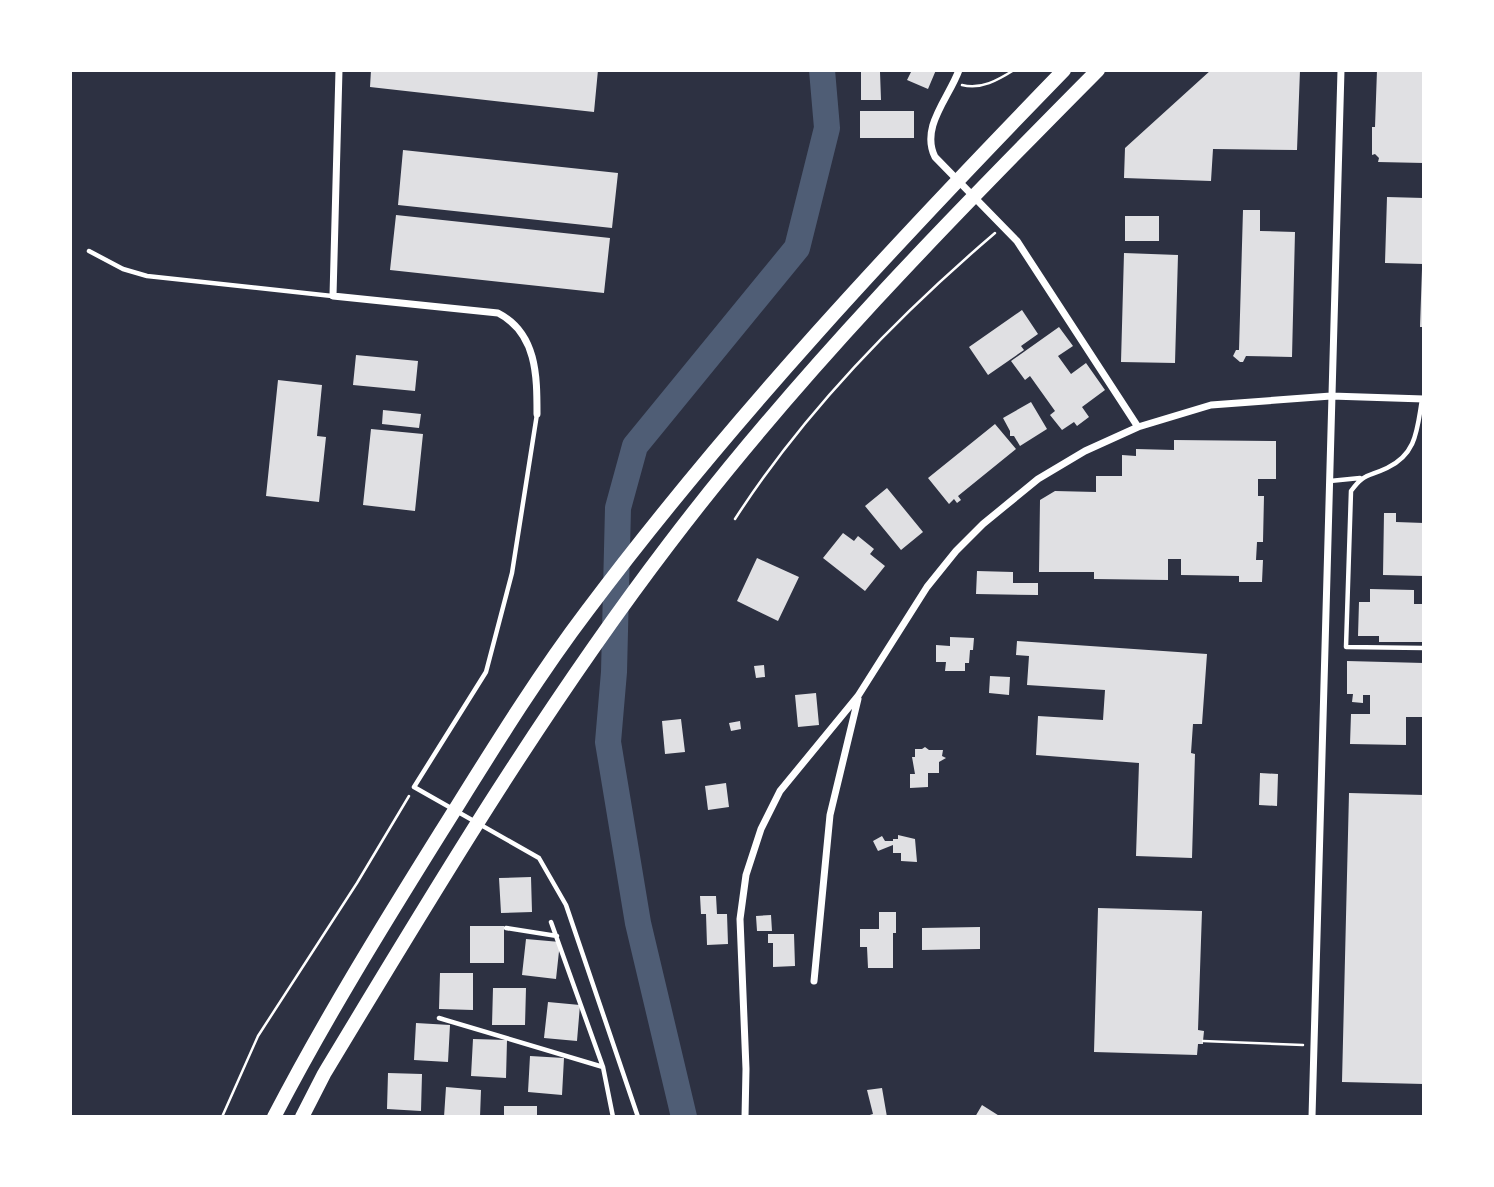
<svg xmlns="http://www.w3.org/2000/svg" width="1494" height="1187" font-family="Rubik,sans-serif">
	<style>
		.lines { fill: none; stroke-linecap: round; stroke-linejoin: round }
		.river { stroke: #4f5d75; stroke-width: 26 }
		.building { fill: #e0e0e3 }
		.path { stroke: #fff; stroke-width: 2.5 }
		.service { stroke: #fff; stroke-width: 4.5 }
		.minor { stroke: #fff; stroke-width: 7 }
		.trunk { stroke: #fff; stroke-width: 14 }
	</style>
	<rect width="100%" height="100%" fill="#2d3142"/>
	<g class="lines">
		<path class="river" d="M684,1117L638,923L608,742L614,672L618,508L635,446L797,248L827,128L822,70"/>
	</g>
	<path class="building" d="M371,70H598L594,112L370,87Z
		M912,70H936L928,89L907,80Z
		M1211,70H1300L1297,150L1213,149L1211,181L1124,178L1125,148Z
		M1377,70H1424V163L1378,162L1379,158L1375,154L1372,155V127H1375Z
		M861,72H880L881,100H861Z
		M860,111H914V138H860Z
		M403,150L618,173L612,228L398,205Z
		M1387,197L1424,198V264L1385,263Z
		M1243,210H1260V231L1295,232L1292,357L1246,356L1243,362H1240L1233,356L1236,350H1239Z
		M396,215L610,238L604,293L390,270Z
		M1125,216H1159V241H1125Z
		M1124,253L1178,255L1175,363L1121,362Z
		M1422,269H1424V327H1420Z
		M1022,310L1038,334L1021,346L1024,350L988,375L969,347Z
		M1059,327L1073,346L1058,356L1071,374L1086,363L1105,390L1082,407L1089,417L1077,426L1074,422L1062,430L1050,415L1055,411L1030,376L1025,380L1011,361Z
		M356,355L418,361L415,391L353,385Z
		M278,380L322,385L317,436L326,437L319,502L266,496Z
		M1031,402L1047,429L1020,446L1014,436H1010V431L1003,418Z
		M383,410L421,414L419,428L382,424Z
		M995,424L1016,449L958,496L961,500L957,503L954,499L949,504L928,478Z
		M371,429L423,434L415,511L363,505Z
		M1174,440L1276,441V479H1258V496H1264L1263,542H1257L1256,560H1263L1262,582H1239V576L1181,575V559H1168V580L1094,579V572H1039L1040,500L1055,491L1096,492V476H1122V455L1136,456V449L1174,450Z
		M887,488L923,532L901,550L865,506Z
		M1384,513H1396V522L1424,523V576L1383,575Z
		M843,533L854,541L858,536L874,549L870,554L885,566L865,591L823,558Z
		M757,558L799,577L778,621L737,601Z
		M977,571L1013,572V583H1038V595L976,594Z
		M1370,589L1414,590V604H1424V642H1379V636H1358L1359,602H1370Z
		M950,637L974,638L973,650H970L969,663H965V671H945L946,662H936V645L950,646Z
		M1017,641L1207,654L1202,724H1193L1191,753L1195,754L1192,858L1136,856L1139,763L1036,755L1038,716L1103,720L1105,690L1027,685L1029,656L1016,655Z
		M1347,661L1424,663V717H1406V745L1350,744L1351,714H1370V695H1363V703L1352,702L1353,694H1347Z
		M764,665L765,677L756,678L754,666Z
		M990,676L1010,677L1009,695L989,693Z
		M816,693L819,725L798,727L795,695Z
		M681,719L685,752L665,754L662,721Z
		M740,721L741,729L731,731L729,723Z
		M925,747L929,750H943L942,756L946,758L939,762V773H928V787L910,788V774H915L912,757H915V749H922Z
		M1260,773L1278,774L1277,806L1259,805Z
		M726,783L729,807L708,810L705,786Z
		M1349,793L1424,795V1084L1342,1082Z
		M898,835L915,839L917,862L901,861V853H893V845L878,851L873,841L882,836L885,841H893V839H898Z
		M531,877L532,912L501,913L499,878Z
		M700,896H716L717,914H727L728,944L707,945L706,914H701Z
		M1098,908L1202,911L1198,1030L1204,1031L1203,1041V1044H1198L1197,1055L1094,1052Z
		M879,912H896V933H893V968H868L867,947H860V929H879Z
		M771,915L772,931H757L756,916Z
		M470,926H504V963H470Z
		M980,927V949L922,950V928Z
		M768,934H794L795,966L773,967V943H768Z
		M526,939L560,942L556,979L522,975Z
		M440,973H473V1010L439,1009Z
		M493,988H526L525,1025H492Z
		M548,1002L580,1005L577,1041L544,1038Z
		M416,1023L450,1025L448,1062L414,1060Z
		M473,1039L507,1040L506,1078L471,1076Z
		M530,1056L564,1058L562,1095L528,1092Z
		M388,1073L422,1074L421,1111L387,1109Z
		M446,1087L481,1090L480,1117H444Z
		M882,1088L887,1117H863L873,1114L867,1090Z
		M982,1105L1001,1117H975Z
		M504,1106H537V1117H504Z"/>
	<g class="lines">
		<path class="path" d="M962,85C981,90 998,80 1014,70
			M735,519C804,412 899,315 995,233
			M1203,1041L1303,1045
			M222,1117L258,1036L357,883L409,796"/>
		<path class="service" d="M89,251L123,269L147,276L332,296
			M1422,400C1417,429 1417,454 1387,468C1368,477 1364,473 1351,491L1346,647L1424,648
			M537,414L512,573L486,672L414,787L539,858L566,905L638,1117
			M1330,481L1360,478
			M551,922L603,1067L613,1117
			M506,928L557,936
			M439,1018L603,1067"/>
		<path class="minor" d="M339,70L333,296L498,313C537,333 537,376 537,414
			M959,70C949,98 920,127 935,157L1017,241L1138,427
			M814,981L830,815L858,699
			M745,1117L746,1069L740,919L746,875L761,829L780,791L858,696L927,587L956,551L983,524L1038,479L1085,451L1138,427L1211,405L1331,396L1424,399
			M1312,1117L1341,70"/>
		<path class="trunk" d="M274,1117C325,1019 383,925 441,832C488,757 534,681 587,611C732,418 896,243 1064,70
			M302,1117L324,1074C433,893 541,712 669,544C798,374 948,221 1098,70"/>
	</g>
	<rect width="1494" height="1187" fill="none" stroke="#ffffff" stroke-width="144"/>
</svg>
